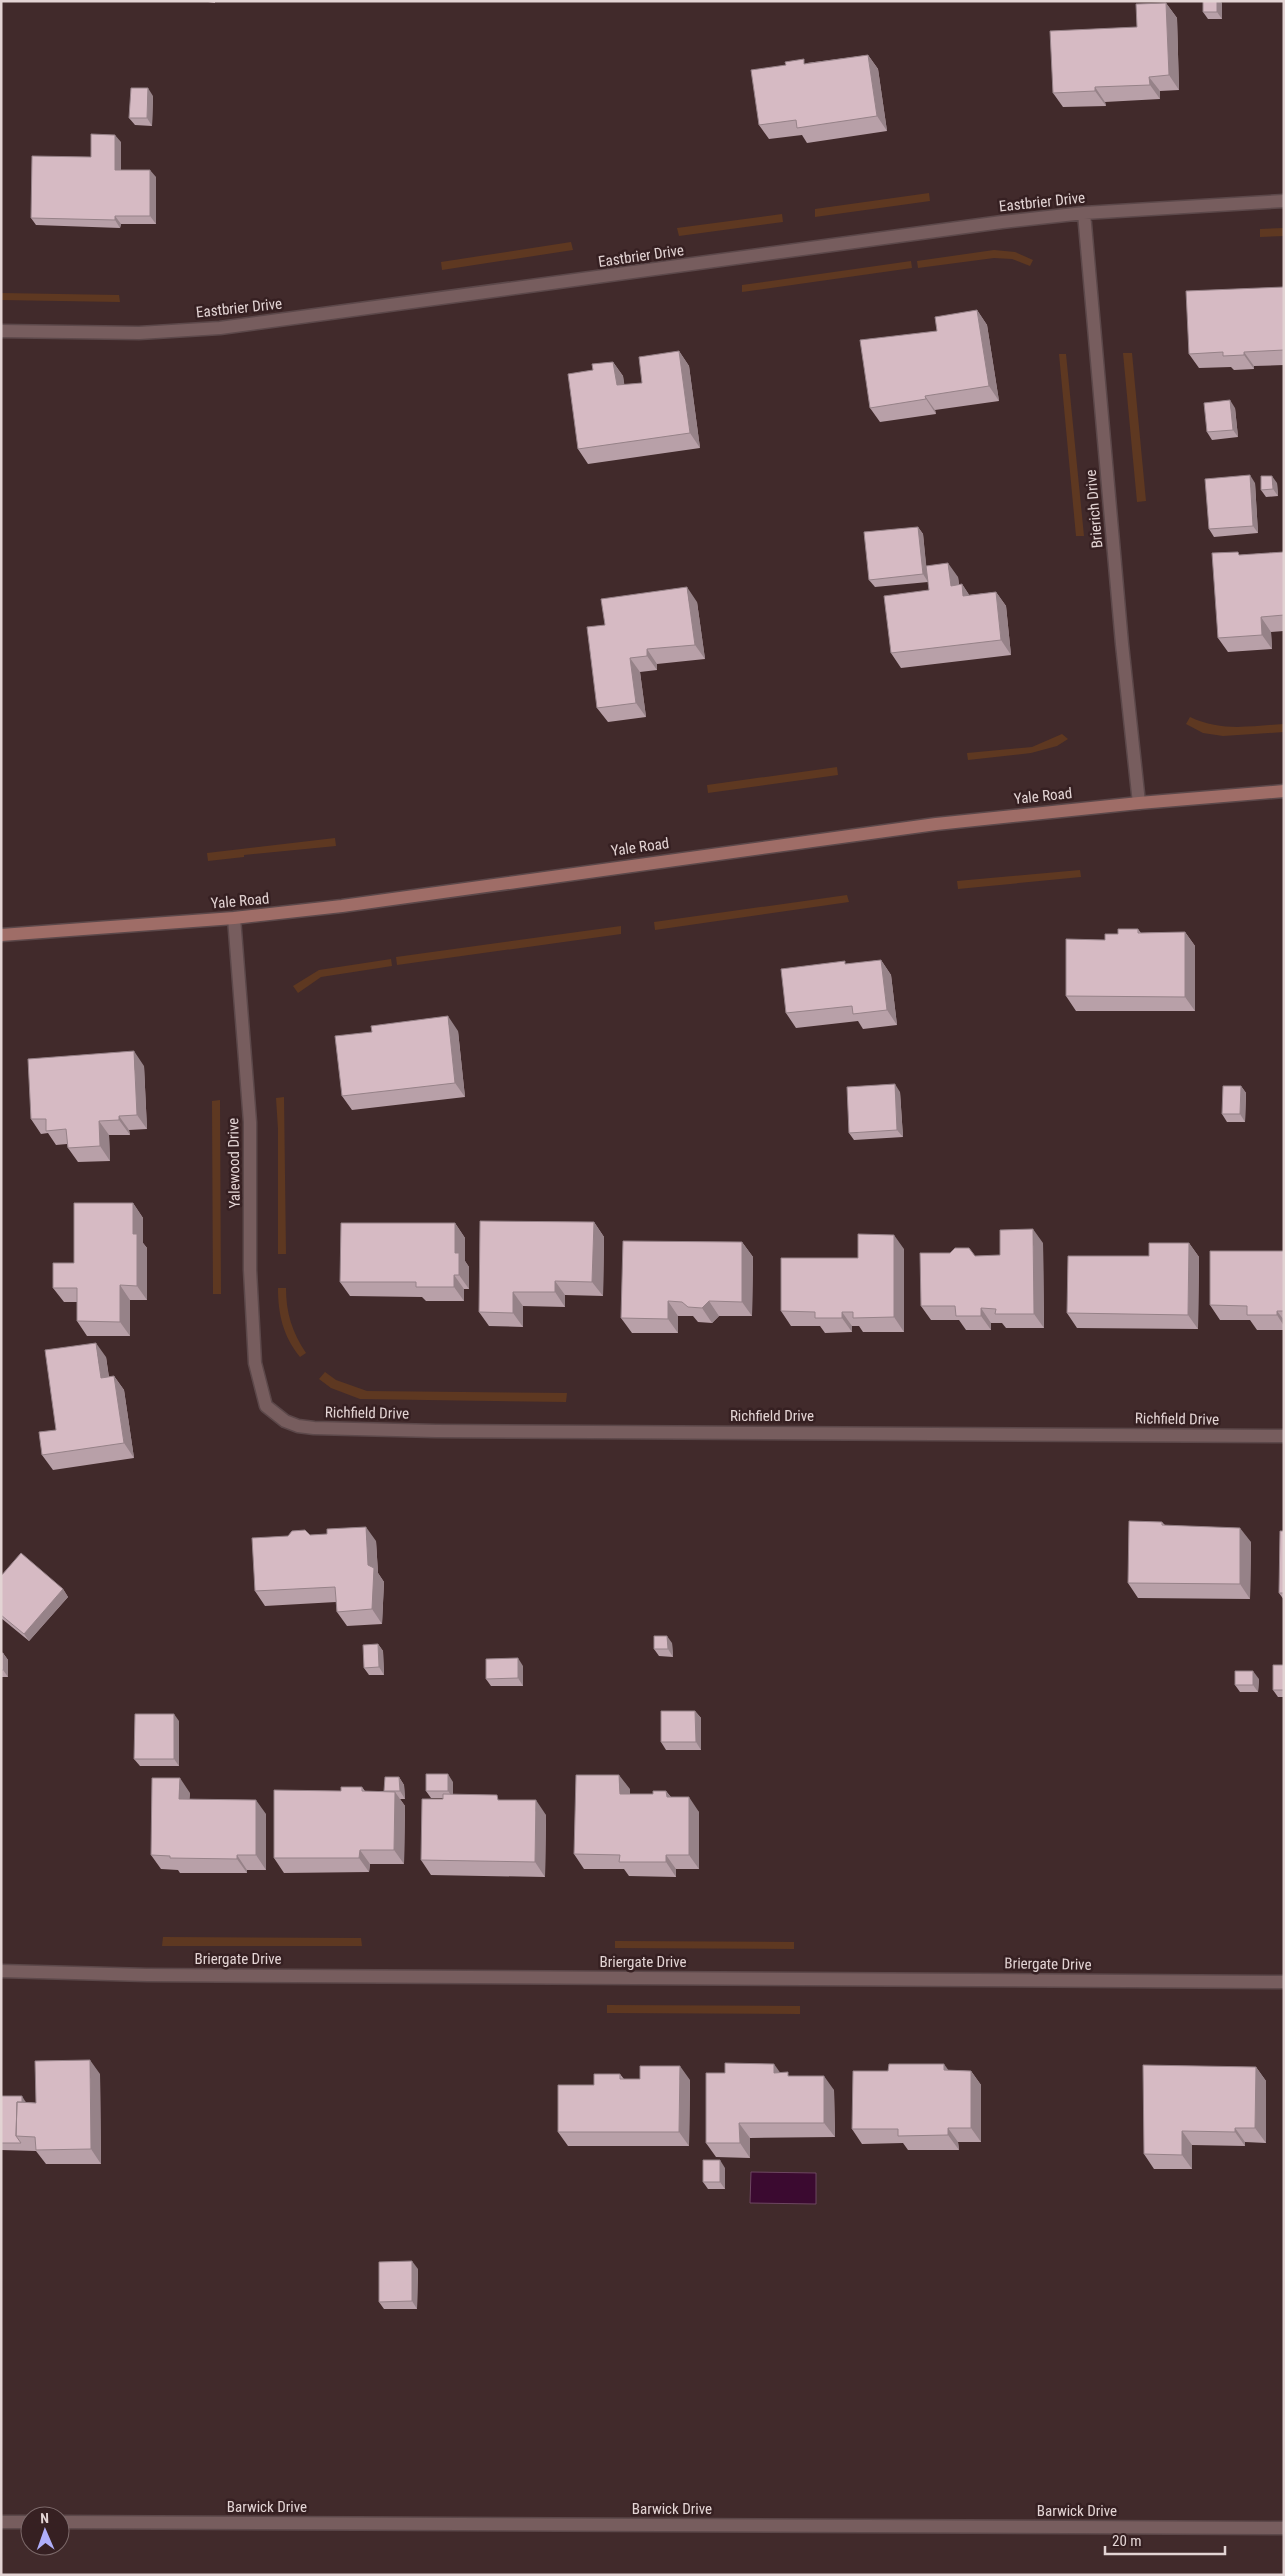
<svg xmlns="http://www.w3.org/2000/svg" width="1285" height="2576" font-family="'Roboto Condensed',sans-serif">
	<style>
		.green { fill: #5e3821 }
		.water { fill: #3b0a30; stroke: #6d4761 }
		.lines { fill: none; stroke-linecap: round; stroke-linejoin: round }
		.street-casing { stroke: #5c484a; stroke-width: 15 }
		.secondary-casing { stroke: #5c484a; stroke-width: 15 }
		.street { stroke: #775d5e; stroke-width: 12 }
		.secondary { stroke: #9f6d67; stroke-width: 12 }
		.wall { fill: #b8a0a8 }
		.shaded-wall { fill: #968288 }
		.building { fill: #d6bac3; stroke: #968288 }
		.labels { text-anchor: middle; stroke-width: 5; stroke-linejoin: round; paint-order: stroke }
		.street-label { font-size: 15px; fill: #e3d4d4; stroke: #362022 }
	</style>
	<rect width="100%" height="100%" fill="#412a2b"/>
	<path class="green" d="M929,193L930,201L815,217V209Z
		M782,214L783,222L679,236L677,228Z
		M1284,228V236L1260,237V229Z
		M571,242L573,250L442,270L441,262Z
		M994,250L1015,252L1033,260L1030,266L1012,259L994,258L918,268L917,261Z
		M911,261L912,268L742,292V285Z
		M1,293L119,295L120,302L1,300Z
		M1123,353H1132L1146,501L1137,502Z
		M1059,354H1066L1084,536H1076Z
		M1190,717C1222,732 1249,726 1284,724V732L1223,736L1203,733L1186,724Z
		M1062,734L1068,739L1057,746L1031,753L968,760L967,753L1032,747Z
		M837,767L838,775L708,793L707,785Z
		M335,838L336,846L244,855V857L208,861L207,853Z
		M1080,870L1081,877L958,889L957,881Z
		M847,895L849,902L655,930L654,922Z
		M621,926V934L397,965L396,957Z
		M391,959L392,966L321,977L298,993L293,986L319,970Z
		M284,1097L286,1254H278V1129L276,1098Z
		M220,1100L221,1294H213L212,1101Z
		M278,1288H286C286,1313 292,1332 306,1353L300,1357C283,1336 278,1314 278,1288Z
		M325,1372L336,1380L367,1391L567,1393L566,1402L360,1399L331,1388L319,1379Z
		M163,1937L361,1938L362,1946H162Z
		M615,1941L794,1942V1949L615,1948Z
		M607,2005L800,2006V2014L607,2013Z"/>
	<path class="water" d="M751,2172L816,2173V2204L750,2203Z"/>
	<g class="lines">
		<defs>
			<path id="street" d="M1084,213L1122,644L1139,803
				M1,331L139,333L220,328L1002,222L1084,213L1284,201
				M234,918L250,1122V1270L255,1363L266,1406L285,1421L298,1426L314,1428L436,1431L1284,1436
				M1,1971L147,1975L1284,1982
				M1,2522H30
				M60,2522L1284,2528"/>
			<path id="secondary" d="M1,935L234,918L342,906L936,824L1139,803L1284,791"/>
		</defs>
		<use href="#street" class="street-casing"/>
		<use href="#secondary" class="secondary-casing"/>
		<use href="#street" class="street"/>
		<use href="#secondary" class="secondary"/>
	</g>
	<path class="wall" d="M201,1H215V3Z
		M1166,3L1177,18L1179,90L1160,91V99L1105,102L1106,106L1063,107L1053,93L1137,27Z
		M1222,3V19H1208L1203,12Z
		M868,55L878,69L887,131L807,143L802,135L769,139L759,125L807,63Z
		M153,96L152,126L135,125L129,118Z
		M121,142V170L156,177V224H121L120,228L36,225L31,218L91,157Z
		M1284,287V365L1254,366V369L1234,370L1231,367L1199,368L1189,354Z
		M977,310L987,325L999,401L935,410L936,414L880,422L870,408L937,331Z
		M679,351L689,366L700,448L588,464L578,449L593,370L613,362L623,376L624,385L642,383Z
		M1235,408L1238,437L1212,440L1207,432Z
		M1255,483L1258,533L1214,537L1209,529Z
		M1277,483L1278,496L1266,497L1261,490Z
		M918,527L923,534L926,566L958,577L959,585L962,584L969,595L996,592L1006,606L1011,655L901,668L891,653L929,590L928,582L875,587L869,580Z
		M1284,552V631L1271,632L1272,649L1228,652L1218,638L1240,555Z
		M697,602L705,659L657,664V670L640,672L646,717L608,722L597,708L605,625Z
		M1138,929L1141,933L1185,932L1195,946V1011H1076L1066,996L1105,940L1118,934Z
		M881,960L891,975L897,1025L863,1029L858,1021L796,1028L786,1013L847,964Z
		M458,1031L465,1097L352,1110L342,1096L372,1032Z
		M144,1066L147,1129L129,1130L130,1135H109L110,1161L78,1162L68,1148L67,1144L56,1145L48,1133L41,1134L31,1119Z
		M1241,1086L1246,1093L1245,1122H1227L1222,1114Z
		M900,1092L903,1137L854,1140L849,1133Z
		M133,1203L143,1218V1243L147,1248V1300H130V1336H87L77,1321V1302H64L53,1288L74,1263Z
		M594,1222L604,1237L603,1296L565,1295V1307L523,1306V1327L489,1326L479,1312Z
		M455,1223L465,1238V1261L469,1267V1289H464V1301H426L422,1297L350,1296L340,1282Z
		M742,1242L753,1257L752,1316H719L712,1323L698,1322L693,1316H678V1333H632L621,1318Z
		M1043,1243L1044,1328H1006L1002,1323H991V1330H966L959,1320H931L921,1306L1000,1255Z
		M1189,1243L1199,1257L1198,1329L1077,1328L1067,1313L1149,1256Z
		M904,1249V1332H863L859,1326H852V1332L825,1333L820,1326H791L781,1311L858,1258Z
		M1284,1251V1330H1257L1250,1320H1220L1210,1305Z
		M106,1357L109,1377L114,1376L124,1390L134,1458L53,1470L42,1455L56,1430Z
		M1162,1522L1165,1525L1251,1542L1250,1599L1138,1598L1128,1583Z
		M1284,1531V1600L1279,1593Z
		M310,1535L376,1541L378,1573L384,1582L382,1624L347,1626L337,1612L336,1602L265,1606L255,1591Z
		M1,1576L63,1589L68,1597L29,1641L1,1618Z
		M672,1643L673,1657L659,1656L654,1649Z
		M378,1644L383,1651L384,1675H369L364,1668Z
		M1,1653H3L8,1660V1677H1Z
		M1284,1665V1697H1278L1273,1690Z
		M523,1666V1686H491L486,1679Z
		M1259,1679L1258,1692H1240L1235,1685Z
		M695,1711L701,1718V1750H666L661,1742Z
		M179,1721V1766H140L134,1759Z
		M399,1777L404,1785L405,1799H400L405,1806L404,1864H370L369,1872L284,1873L274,1858L341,1791L362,1787L365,1791H385Z
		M453,1782V1795L500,1800L546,1815L545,1877L431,1875L421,1860L443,1798H431L426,1791Z
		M630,1789V1794H653L666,1791L671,1797L699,1812V1869H676V1877L629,1876L624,1869H584L574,1854Z
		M190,1793L189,1799L266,1814V1870H247V1873H180L178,1870L161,1869L151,1855Z
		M1256,2067L1266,2081V2143L1245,2142V2146L1192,2145V2169H1154L1144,2154Z
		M948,2070L971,2071L981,2085V2142H958L959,2150H908L903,2143L862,2144L852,2129Z
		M780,2073L834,2090L835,2137L750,2138V2158L716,2157L706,2143Z
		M100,2074L101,2164H46L36,2151L1,2150V2096L26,2102L36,2103Z
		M620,2074L624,2079L690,2080L689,2146H568L558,2132L594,2085Z
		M725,2168V2189H708L703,2182Z
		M418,2269L417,2309H384L379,2302Z"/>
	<path class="shaded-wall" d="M1217,1H1221L1222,3V19L1217,12Z
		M1166,3L1177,18L1179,90L1169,75Z
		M868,55L878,69L887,131L877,116Z
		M1149,77L1160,91V99L1150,85Z
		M1095,87L1105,102L1106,106L1095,91Z
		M148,88L153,96L152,126L147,118Z
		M115,135L121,142V177L115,170Z
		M150,170L156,177V224L150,216Z
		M115,216L121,224L120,228L115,220Z
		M977,310L987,325L999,401L989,386Z
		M679,351L689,366L700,448L690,433Z
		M1244,352L1254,366V369L1244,355Z
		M613,362L623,376L627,400L617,385Z
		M925,396L935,410L936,414L926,399Z
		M1230,400L1235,408L1238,437L1233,430Z
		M1250,475L1255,483L1258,533L1253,526Z
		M1272,476L1277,483L1278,496L1273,489Z
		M918,527L923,534L928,582L923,574Z
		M948,563L958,577L961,601L951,586Z
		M962,584L972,599L963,596Z
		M687,587L697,602L705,659L695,645Z
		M996,592L1006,606L1011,655L1001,640Z
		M1261,617L1271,632L1272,649L1262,635Z
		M647,649L657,664V670L647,656Z
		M630,658L640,672L646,717L636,703Z
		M1185,932L1195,946V1011L1185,997Z
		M881,960L891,975L897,1025L887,1010Z
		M448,1016L458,1031L465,1097L455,1083Z
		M134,1051L144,1066L147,1129L137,1115Z
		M895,1084L900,1092L903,1137L897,1130Z
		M1241,1086L1246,1093L1245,1122L1240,1114Z
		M119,1116L129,1130L130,1135L119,1120Z
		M99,1121L109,1135L110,1161L100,1146Z
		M133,1203L143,1218V1243L147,1248V1300L137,1286L133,1234Z
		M594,1222L604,1237L603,1296L592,1282Z
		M455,1223L465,1238V1261L469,1267V1289L459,1275L455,1253Z
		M1033,1229L1043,1243L1044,1328L1034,1314Z
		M894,1235L904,1249V1332L894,1317Z
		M742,1242L753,1257L752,1316L742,1302Z
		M1189,1243L1199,1257L1198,1329L1188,1315Z
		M454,1275L464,1289V1301L454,1287Z
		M555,1281L565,1295V1307L555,1292Z
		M120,1285L130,1300V1336L120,1322Z
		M513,1292L523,1306V1327L513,1313Z
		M668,1301L678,1316V1333L668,1319Z
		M709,1301L719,1316L712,1323L702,1308Z
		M981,1308L991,1323V1330L981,1316Z
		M1277,1311L1284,1320V1326L1277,1315Z
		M842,1312L852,1326V1332L842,1318Z
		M96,1343L106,1357L111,1393L101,1378Z
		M114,1376L124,1390L134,1458L124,1443Z
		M366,1527L376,1541L378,1573L384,1582L382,1624L372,1609L368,1565Z
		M1240,1528L1251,1542L1250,1599L1240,1584Z
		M63,1589L68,1597L29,1641L24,1634Z
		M667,1636L672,1643L673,1657L668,1649Z
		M378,1644L383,1651L384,1675L379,1667Z
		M3,1653L8,1660V1677L3,1670Z
		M518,1658L523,1666V1686L518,1678Z
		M1253,1671L1259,1679L1258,1692L1253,1685Z
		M695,1711L701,1718V1750L696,1742Z
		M174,1714L179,1721V1766L174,1759Z
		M448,1774L453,1782V1798L448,1791Z
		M619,1775L630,1789V1809L620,1794Z
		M399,1777L404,1785L405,1799L400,1791Z
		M180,1778L190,1793L189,1813L179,1799Z
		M666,1791L676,1805L667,1797Z
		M395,1792L405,1806L404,1864L394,1850Z
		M689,1797L699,1812V1869L689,1855Z
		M256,1800L266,1814V1870L256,1855Z
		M536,1800L546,1815L545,1877L535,1862Z
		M360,1850L370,1864L369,1872L359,1858Z
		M237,1855L247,1870V1873L237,1859Z
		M666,1855L676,1869V1877L666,1862Z
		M90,2060L100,2074L101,2164L91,2149Z
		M774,2064L784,2078L774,2073Z
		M944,2064L954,2078L944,2070Z
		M680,2066L690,2080L689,2146L679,2132Z
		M1256,2067L1266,2081V2143L1255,2128Z
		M971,2071L981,2085V2142L971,2128Z
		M824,2076L834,2090L835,2137L824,2123Z
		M22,2096L27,2104L21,2136Z
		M739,2123L750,2138V2158L740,2143Z
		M948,2128L958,2142L959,2150L948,2135Z
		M1235,2128L1245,2142V2146L1235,2132Z
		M1182,2131L1192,2145V2169L1182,2155Z
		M720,2160L725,2168V2189L720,2182Z
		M412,2261L418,2269L417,2309L412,2301Z"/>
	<path class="building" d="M1203,1H1217V12H1203Z
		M1166,3L1169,75L1149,77L1150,85L1095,87V91L1053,93L1050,31L1137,27L1136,4Z
		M868,55L877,116L797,128L796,120L759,125L751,70L786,65L785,62L804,59V64Z
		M131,88H148L147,118H129Z
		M91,134L115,135V170H150V216H115V220L31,218L32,156L91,157Z
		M1284,287V350L1244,352V355L1223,356V352L1189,354L1186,291Z
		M977,310L989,386L925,396L926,399L870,408L860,340L937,331L935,317Z
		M679,351L690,433L578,449L568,374L593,370L592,364L613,362L617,385L642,383L639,357Z
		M1230,400L1233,430L1207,432L1204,403Z
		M1250,475L1253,526L1209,529L1205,479Z
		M1261,476H1272L1273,489L1261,490Z
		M918,527L923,574L869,580L864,532Z
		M1238,552L1239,555L1284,552V615L1261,617L1262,635L1218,638L1212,553Z
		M948,563L951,586L962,584L963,596L996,592L1001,640L891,653L884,596L929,590L926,566Z
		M687,587L695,645L647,649V656L630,658L636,703L597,708L587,627L605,625L601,599Z
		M1118,929H1138V933L1185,932V997L1066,996V939L1105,940V934H1118Z
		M881,960L887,1010L853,1014L852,1006L786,1013L781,969L845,961V964Z
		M448,1016L455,1083L342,1096L335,1036L372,1032L371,1026Z
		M134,1051L137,1115L119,1116V1120L99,1121L100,1146L68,1148L66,1129L46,1131V1119H31L28,1059Z
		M895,1084L897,1130L849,1133L847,1087Z
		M1223,1086H1241L1240,1114H1222Z
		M74,1203H133V1234H137V1286L120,1285V1322L77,1321V1288H53V1263H74Z
		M480,1221L594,1222L592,1282L555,1281V1292H513V1313L479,1312Z
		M341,1223H455V1253H459V1275H454V1287H416V1282H340Z
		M1033,1229L1034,1314H995L996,1309L981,1308V1316H956L955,1306H921L920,1253H950L955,1248H969L975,1256L1000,1255V1230Z
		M858,1234L894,1235V1317L853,1318V1312H842V1318H815V1312L781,1311V1258H858Z
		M623,1241L742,1242V1302L709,1301L702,1308L688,1307L682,1302L668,1301V1319L621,1318Z
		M1149,1243H1189L1188,1315L1067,1313L1068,1256H1149Z
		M1210,1251H1284V1311H1277V1315H1247V1306L1210,1305Z
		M96,1343L101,1378L114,1376L124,1443L42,1455L39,1432L56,1430L45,1350Z
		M1129,1521L1162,1522V1525L1240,1528V1584L1128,1583Z
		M366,1527L368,1565L374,1568L372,1609L337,1612L335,1587L255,1591L252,1538L288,1536L292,1531L305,1530L310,1535L327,1534V1529Z
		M1280,1531H1284V1593H1279Z
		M21,1553L63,1589L24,1634L1,1615V1576Z
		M654,1636H667L668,1649H654Z
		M378,1644L379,1667L364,1668L363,1645Z
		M1,1653H3V1670H1Z
		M518,1658V1678L486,1679V1659Z
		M1273,1665H1284V1690H1273Z
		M1235,1671H1253V1685H1235Z
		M661,1711H695L696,1742H661Z
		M135,1714H174V1759H134Z
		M426,1774H448V1791H426Z
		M576,1775H619L620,1794H653V1791H666L667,1797H689V1855H666V1862H619L620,1855L574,1854Z
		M385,1777H399L400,1791H384Z
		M152,1778H180L179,1799L256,1800V1855H237V1859L170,1858V1856L151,1855Z
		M341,1787H362V1791L395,1792L394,1850H360L359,1858H274V1790L341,1791Z
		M443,1794L497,1795L498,1800H536L535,1862L421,1860L422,1799H443Z
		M90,2060L91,2149L36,2150L35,2137L16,2136L17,2102L36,2103L35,2061Z
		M725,2063L774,2064V2073L788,2072V2076H824V2123H739L740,2143H706V2073H725Z
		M889,2064H944V2070L971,2071V2128H948V2135L898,2136V2129H852L853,2071H888Z
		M1143,2065L1256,2067L1255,2128H1235V2132L1182,2131V2155L1144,2154Z
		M640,2066H680L679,2132H558V2085H594V2074H620V2079H640Z
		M1,2096H22V2102H17L16,2136L21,2143H1Z
		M703,2160H720V2182H703Z
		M412,2261V2301L379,2302V2262Z"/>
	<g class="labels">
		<g class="street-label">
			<text transform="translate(1042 202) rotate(-6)" y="5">Eastbrier Drive</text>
			<text transform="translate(641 256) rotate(-8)" y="5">Eastbrier Drive</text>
			<text transform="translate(239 308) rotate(-6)" y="5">Eastbrier Drive</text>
			<text transform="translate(1094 509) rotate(-95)" y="5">Brierich Drive</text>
			<text transform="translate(1043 796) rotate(-6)" y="5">Yale Road</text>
			<text transform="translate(640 847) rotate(-8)" y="5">Yale Road</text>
			<text transform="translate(240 901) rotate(-5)" y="5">Yale Road</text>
			<text transform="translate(234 1163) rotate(-91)" y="5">Yalewood Drive</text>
			<text transform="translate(367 1413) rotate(1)" y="5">Richfield Drive</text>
			<text x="772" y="1421">Richfield Drive</text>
			<text transform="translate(1177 1419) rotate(1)" y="5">Richfield Drive</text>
			<text x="238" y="1964">Briergate Drive</text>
			<text x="643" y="1967">Briergate Drive</text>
			<text transform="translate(1048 1964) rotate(1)" y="5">Briergate Drive</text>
			<text x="267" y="2512">Barwick Drive</text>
			<text x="672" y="2514">Barwick Drive</text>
			<text x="1077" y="2516">Barwick Drive</text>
		</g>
	</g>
	<rect width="1285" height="2576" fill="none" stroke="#e3d4d4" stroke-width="5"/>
	<g transform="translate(45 2531) rotate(358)"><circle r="24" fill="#362022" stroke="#7b6869"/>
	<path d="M0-4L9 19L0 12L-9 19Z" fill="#afaefa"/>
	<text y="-8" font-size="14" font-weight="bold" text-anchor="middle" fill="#e3d4d4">N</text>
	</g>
	<path d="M1105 2546v8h120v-8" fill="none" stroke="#e3d4d4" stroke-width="2.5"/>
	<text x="1112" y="2546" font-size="15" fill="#e3d4d4" stroke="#362022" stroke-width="4" paint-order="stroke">20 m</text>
</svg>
